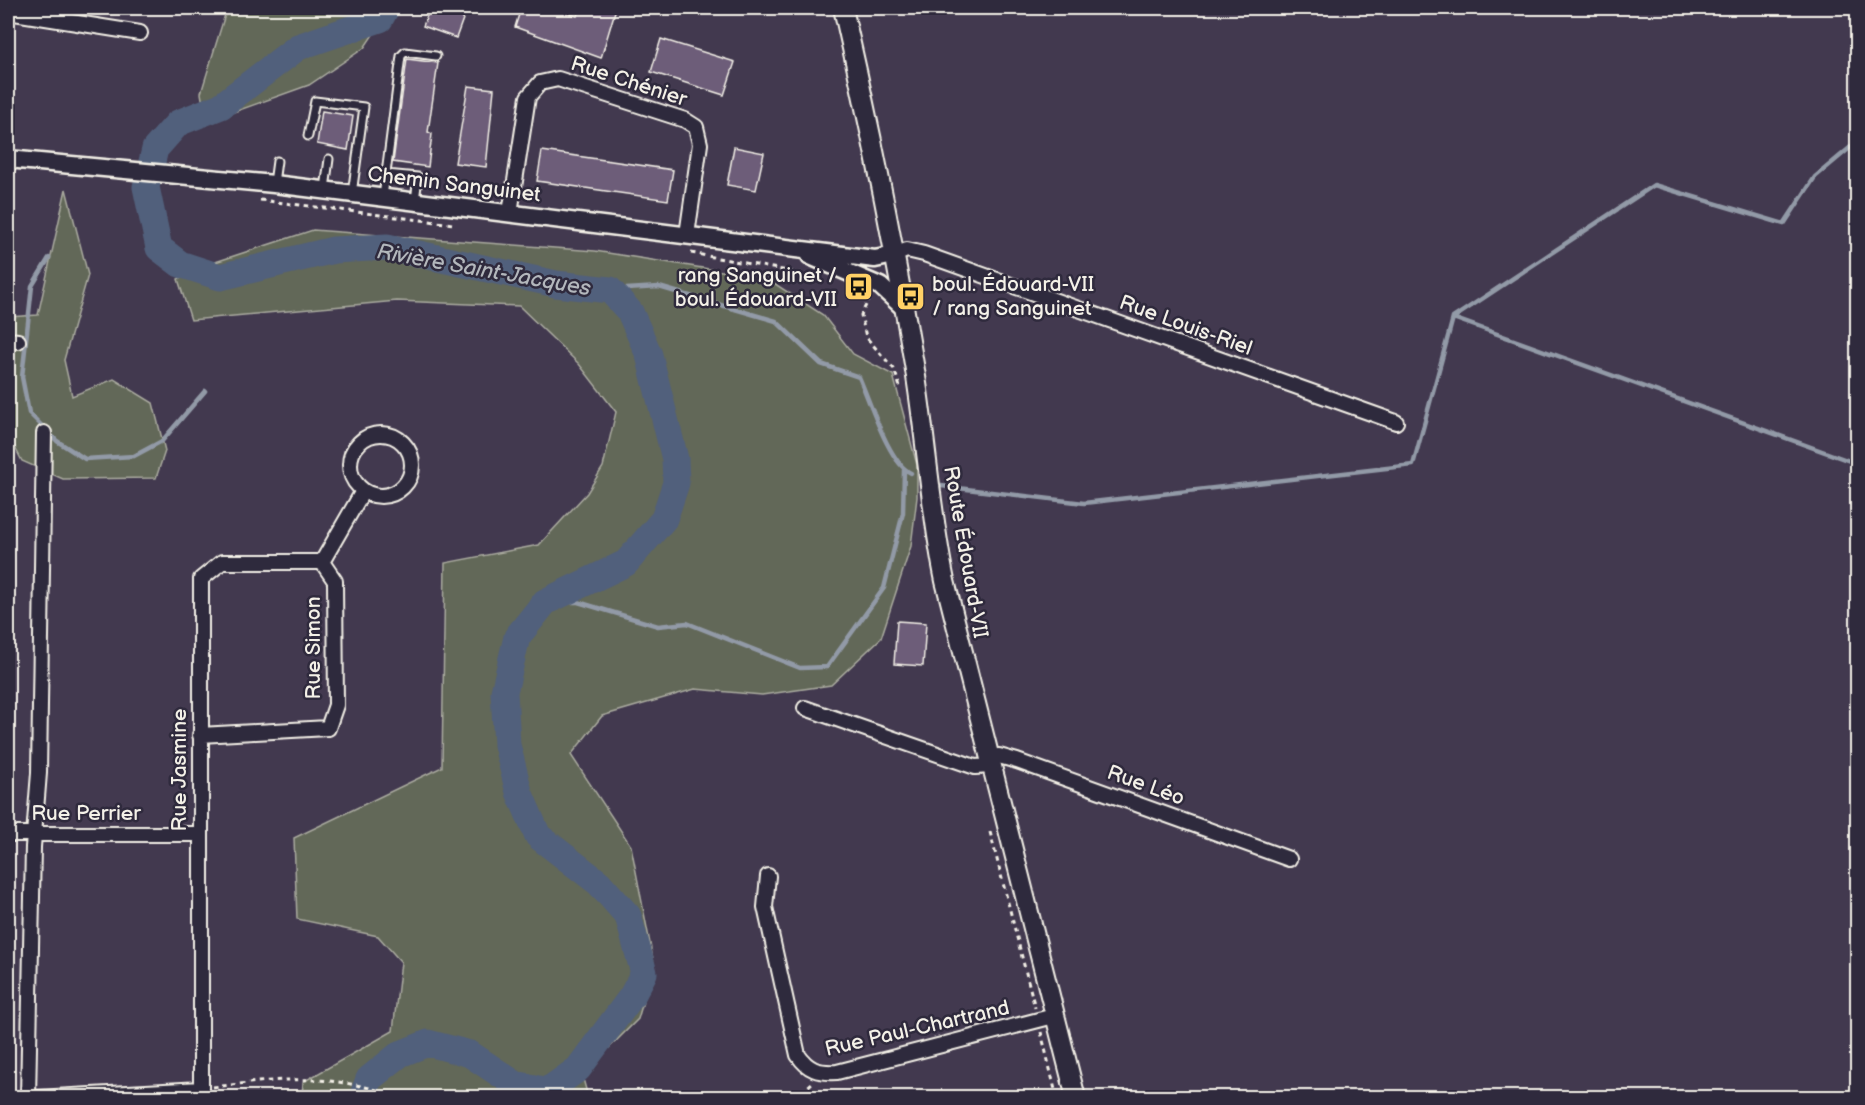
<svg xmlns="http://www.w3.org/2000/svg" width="1865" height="1105" font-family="'Balsamiq Sans',sans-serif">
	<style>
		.green { fill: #626759; stroke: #abaca0; stroke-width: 1.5 }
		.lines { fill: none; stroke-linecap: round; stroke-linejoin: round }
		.stream { stroke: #929aa7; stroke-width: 4.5 }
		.river { stroke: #51607b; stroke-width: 27 }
		.building { fill: #6d5d79; stroke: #f4f1e8; stroke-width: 1.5 }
		.service-casing { stroke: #f4f1e8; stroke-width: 11 }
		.minor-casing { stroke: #f4f1e8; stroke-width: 18 }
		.tertiary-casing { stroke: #f4f1e8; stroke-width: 21 }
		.secondary-casing { stroke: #f4f1e8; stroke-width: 22 }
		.path { stroke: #f4f1e8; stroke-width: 3; stroke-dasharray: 4.5 4.5; stroke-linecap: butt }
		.service { stroke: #2f2a3d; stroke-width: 7 }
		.minor { stroke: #2f2a3d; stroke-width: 14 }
		.tertiary { stroke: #2f2a3d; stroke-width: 16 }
		.secondary { stroke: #2f2a3d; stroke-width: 18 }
		.labels { text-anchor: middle; stroke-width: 5; stroke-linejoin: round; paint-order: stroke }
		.street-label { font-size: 21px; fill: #f4f1e8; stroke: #2f2a3d }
		.poi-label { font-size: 21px; fill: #f4f1e8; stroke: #2f2a3d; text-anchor: end }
		.water-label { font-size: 22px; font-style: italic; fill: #b3b7bc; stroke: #2f2a3d }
	</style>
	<rect width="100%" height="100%" fill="#42394f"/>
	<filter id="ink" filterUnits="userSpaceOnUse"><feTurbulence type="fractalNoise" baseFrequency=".0167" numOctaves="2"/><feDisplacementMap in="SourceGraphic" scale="12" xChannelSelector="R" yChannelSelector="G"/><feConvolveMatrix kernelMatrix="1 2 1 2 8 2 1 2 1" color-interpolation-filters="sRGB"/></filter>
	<g filter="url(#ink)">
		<path class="green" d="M227,8H391L364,48L309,85L206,122L201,93Z
			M66,189L88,275L64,360L72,396L114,379L153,403L165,451L156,478L63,479L22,461L8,434V317L38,315Z
			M313,230L595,251L766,278L823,315L853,354L893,375L917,465V497L911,546L881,638L831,685L762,695L695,689L602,716L571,755L631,846L654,964L638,1019L582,1075L588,1097H302L303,1082L393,1031L401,962L378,936L297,919L294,838L442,767L445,563L539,545L587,493L603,467L616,412L579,364L519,306L397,301L191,320L178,279L197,268Z"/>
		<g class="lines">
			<path class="stream" d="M49,258L32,286L22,377L29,413L57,441L85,459L134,456L162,441L205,391
				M610,290L659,287L776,321L821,364L859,377C869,399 889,464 911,473
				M1453,318L1858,464
				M941,486L1084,503L1413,465L1453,318L1654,185L1784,224L1815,177L1858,141
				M545,602H578L658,626L687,623L800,668L827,667L884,588L903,513L904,470"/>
			<path class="river" d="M362,1098L369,1079L400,1054L428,1043L470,1054L515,1084L547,1091L578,1069L632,996L644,973L628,916L599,883L538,836L519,792L507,745L504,692L517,637L545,602L626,563L664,519L676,483L675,459L649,355L630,312L610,290L556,284L387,247L334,250L220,277L180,264L159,248L146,187L155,149L178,123L221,106L298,47L380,19L386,8"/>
		</g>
		<path class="building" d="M430,8H467L456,38L423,26Z
			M521,8H552L577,16L580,8H616L601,58L515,27Z
			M661,39L735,62L724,95L651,72Z
			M407,59L438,63L428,132L432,134L428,167L393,162Z
			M468,86L494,89L486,167L455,163Z
			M322,111L353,116L348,150L317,144Z
			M734,147L764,153L756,190L727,185Z
			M542,151L673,170L668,200L537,181Z
			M897,621L926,623L923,666L894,664Z"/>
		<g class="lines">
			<defs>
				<path id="service" d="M308,136L315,101L364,107L352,194
					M386,174L418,177L415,201
					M274,183L277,161
					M325,189L329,159
					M383,197L401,56L405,52L436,56"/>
				<path id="minor" d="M8,12L140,33
					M510,213L528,97L540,83L558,79L685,120L696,127L700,144L687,235
					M894,255L907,250L924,254L1396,422
					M8,340L18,341
					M350 465a31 31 0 1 1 62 0a31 31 0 1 1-62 0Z
					M322,562L363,491
					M805,708L975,767L990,766
					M200,735L328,728L336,705L335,581L322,562
					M988,757L999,756L1017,761L1289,859
					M8,834H200
					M768,876L765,907L798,1055C808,1070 818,1073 837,1072L1054,1016
					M28,1098L33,847L39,773L44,433
					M36,1098L201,1089
					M201,1098V579L222,562H322"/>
				<path id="tertiary" d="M8,159L274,184L875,259L894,255
					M810,256L880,286L904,308"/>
				<path id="secondary" d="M843,8C870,126 894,245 914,364C926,436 930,509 945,581L1076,1098"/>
			</defs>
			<use href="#service" class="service-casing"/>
			<use href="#minor" class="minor-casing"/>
			<use href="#tertiary" class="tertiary-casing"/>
			<use href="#secondary" class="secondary-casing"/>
			<path class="path" d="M260,200L453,224
				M691,253L815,276
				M870,297L861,315L866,337L894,369L900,387
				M990,832L1035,1008
				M1041,1032L1057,1098
				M213,1087C281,1079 333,1072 400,1098
				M795,1098L813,1082"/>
			<use href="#service" class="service"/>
			<use href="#minor" class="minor"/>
			<use href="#tertiary" class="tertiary"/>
			<use href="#secondary" class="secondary"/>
		</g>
	</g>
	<defs>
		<symbol id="bus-square" viewBox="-11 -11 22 22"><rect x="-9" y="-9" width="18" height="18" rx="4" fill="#ffd166" stroke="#2f2a3d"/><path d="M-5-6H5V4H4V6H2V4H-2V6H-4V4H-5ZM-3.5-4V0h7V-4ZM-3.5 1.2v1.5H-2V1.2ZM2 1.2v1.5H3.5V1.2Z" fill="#111"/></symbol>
	</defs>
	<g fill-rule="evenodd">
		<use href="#bus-square" x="842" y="270" width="33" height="33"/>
		<use href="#bus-square" x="894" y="280" width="33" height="33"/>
	</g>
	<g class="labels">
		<g class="street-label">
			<text transform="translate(629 81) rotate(18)" y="7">Rue Chénier</text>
			<text transform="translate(454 184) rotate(7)" y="7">Chemin Sanguinet</text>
			<text transform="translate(1186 325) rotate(20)" y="7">Rue Louis-Riel</text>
			<text transform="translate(966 552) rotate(80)" y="7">Route Édouard-VII</text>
			<text transform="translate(313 648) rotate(-90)" y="7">Rue Simon</text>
			<text transform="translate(179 770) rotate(-90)" y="7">Rue Jasmine</text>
			<text transform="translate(1146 785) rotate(20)" y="7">Rue Léo</text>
			<text x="86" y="820">Rue Perrier</text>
			<text transform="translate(917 1028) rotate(-13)" y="7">Rue Paul-Chartrand</text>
		</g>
		<g class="poi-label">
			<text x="837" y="282">rang Sanguinet /<tspan x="837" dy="24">boul. Édouard-VII</tspan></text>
			<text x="932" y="291" text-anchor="start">boul. Édouard-VII<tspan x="932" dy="24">/ rang Sanguinet</tspan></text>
		</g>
		<g class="water-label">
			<text transform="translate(484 269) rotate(10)" y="8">Rivière Saint-Jacques</text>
		</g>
	</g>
	<rect width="1865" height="1105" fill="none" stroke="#2f2a3d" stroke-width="30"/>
	<rect x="15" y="15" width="1835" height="1075" fill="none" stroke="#f4f1e8" stroke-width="2" filter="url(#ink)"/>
</svg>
